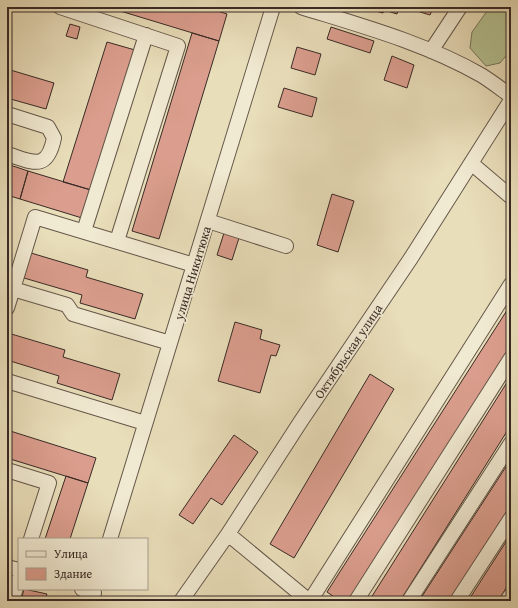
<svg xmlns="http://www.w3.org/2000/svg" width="518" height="608" font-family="'Gentium Book Plus',serif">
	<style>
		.green { fill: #b5c191; stroke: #76765b }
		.building { fill: #db9e8e; stroke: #382a25 }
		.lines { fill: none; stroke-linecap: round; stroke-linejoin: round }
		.minor-casing { stroke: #64574a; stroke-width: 16 }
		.minor { stroke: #f1ead2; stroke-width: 14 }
		.labels { text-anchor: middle; stroke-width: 3.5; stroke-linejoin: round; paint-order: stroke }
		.street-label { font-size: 13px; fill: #382a25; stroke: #f1ead2 }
	</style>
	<rect width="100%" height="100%" fill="#e9deba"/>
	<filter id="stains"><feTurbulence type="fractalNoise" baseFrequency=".005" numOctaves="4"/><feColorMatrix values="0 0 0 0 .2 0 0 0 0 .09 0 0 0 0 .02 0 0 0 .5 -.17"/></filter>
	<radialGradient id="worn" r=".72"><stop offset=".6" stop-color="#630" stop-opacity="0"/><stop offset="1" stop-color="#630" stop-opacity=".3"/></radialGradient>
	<path class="green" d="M490,7H511V50L500,63L486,66L470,48L472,32Z"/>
	<path class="building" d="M107,7H205L227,14L219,41Z
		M361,7H385L383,13Z
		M385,7H399L397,14L384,10Z
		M418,7H442L441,10L433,8L430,15L417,11Z
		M70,24L80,27L77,39L66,36Z
		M331,27L374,41L370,53L327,39Z
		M192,33L219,41L159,239L132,231Z
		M107,42L135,50L91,190L63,182Z
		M297,47L321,54L315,75L291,68Z
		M392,56L414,65L407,88L384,80Z
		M7,69L54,83L46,109L7,98Z
		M284,88L317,98L312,117L278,107Z
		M7,164L28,171L20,199L7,195Z
		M28,171L91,190L82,218L20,199Z
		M332,194L354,201L338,252L317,245Z
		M224,233L239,238L232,260L217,255Z
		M31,253L88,270L86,277L143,294L135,319L80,303L82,295L24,278Z
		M511,304V349L350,601H340L327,592Z
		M235,322L262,330L260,339L280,345L276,356L271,355L260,393L218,381Z
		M8,333L65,350L63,357L120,374L112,400L57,383L59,376L7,360Z
		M370,374L394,389L294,558L270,544Z
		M511,376V425L400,601H369Z
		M7,430L96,458L88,483L7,458Z
		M234,435L258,452L222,505L211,498L193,524L179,515Z
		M511,459V505L449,601H419Z
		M66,476L88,483L70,539H45Z
		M511,534V580L498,601H468Z
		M24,589L47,594L45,601H21Z"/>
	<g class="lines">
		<defs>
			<path id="minor" d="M60,7L178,46L117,241
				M301,7C362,26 425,43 481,75C491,81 501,89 511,96
				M431,51L460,7
				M7,114L48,127L54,138C47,172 33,162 7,154
				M471,163L511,197
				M208,221L286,246
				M84,231L146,35
				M13,289L35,217L194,265
				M7,308L13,289L67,305L73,314L170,343
				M7,381L145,423
				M7,470L49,483L31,539
				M228,534L309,601
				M110,539L273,7
				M7,567L19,570
				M82,589L94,593
				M12,601L19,578
				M181,601L228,534L301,421L411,258L511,100
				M310,601L511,284
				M356,601L511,358
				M409,601L511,443
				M457,601L511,518
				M507,601L511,595"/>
		</defs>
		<use href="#minor" class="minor-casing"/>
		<use href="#minor" class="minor"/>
	</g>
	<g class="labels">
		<g class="street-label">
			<text transform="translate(192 273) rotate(-73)" y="5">улица Никитюка</text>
			<text transform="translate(348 351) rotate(-56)" y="5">Октябрьская улица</text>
		</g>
	</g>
	<rect width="518" height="608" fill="none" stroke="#e9deba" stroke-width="24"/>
	<rect x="8" y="8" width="502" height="592" fill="none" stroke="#382a25" stroke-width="2"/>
	<rect x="12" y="12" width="494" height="584" fill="none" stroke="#382a25"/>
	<rect x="18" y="538" width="130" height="52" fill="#f1ead2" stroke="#a79d8d"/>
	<rect x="26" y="551" width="20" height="6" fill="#f1ead2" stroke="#a79d8d"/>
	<text x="54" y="558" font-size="12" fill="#382a25">Улица</text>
	<rect x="26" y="568" width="20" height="12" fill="#db9e8e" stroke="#a79d8d"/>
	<text x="54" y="578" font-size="12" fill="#382a25">Здание</text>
	<rect width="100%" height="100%" filter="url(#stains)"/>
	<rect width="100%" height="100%" fill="url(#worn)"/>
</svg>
